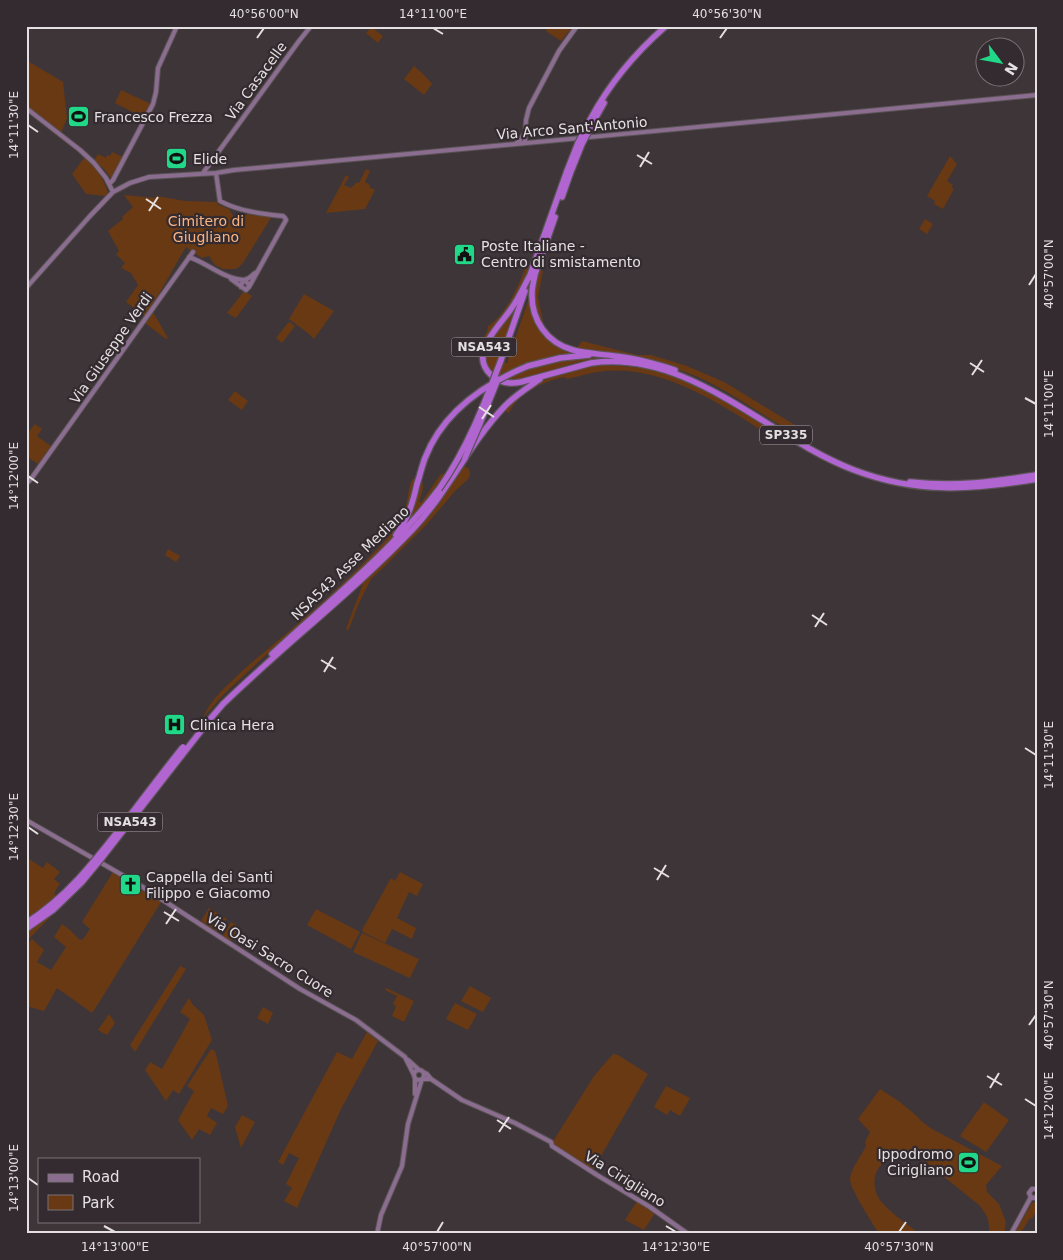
<svg xmlns="http://www.w3.org/2000/svg" width="1063" height="1260" font-family="'DejaVu Sans',sans-serif">
	<style>
		.green { fill: #683913 }
		.lines { fill: none; stroke-linecap: round; stroke-linejoin: round }
		.secondary-casing { stroke: #5a5356; stroke-width: 6 }
		.highway-casing { stroke: #5a5356; stroke-width: 8 }
		.secondary { stroke: #8b6d90; stroke-width: 4 }
		.highway { stroke: #b065d0; stroke-width: 5.5 }
		.highway-bridge-casing { stroke: #5a5356; stroke-width: 8; stroke-linecap: butt }
		.highway-bridge { stroke: #b065d0; stroke-width: 5.5 }
		.ticks { fill: none; stroke: #e4dfe1; stroke-width: 2 }
		.labels { text-anchor: middle; stroke-width: 4.5; stroke-linejoin: round; paint-order: stroke }
		.shield { fill: #332b2f; stroke: #afa9ac; stroke-width: 1 }
		.shield-label { font-size: 12px; font-weight: bold; fill: #e4dfe1 }
		.street-label { font-size: 14px; fill: #e4dfe1; stroke: #332b2f }
		.poi-label { font-size: 14px; fill: #e4dfe1; stroke: #332b2f; text-anchor: start }
		.park-label { font-size: 14px; fill: #f9b484; stroke: #332b2f }
		.neatline { fill: none; stroke: #e4dfe1; stroke-width: 2 }
		.ticks-label { font-size: 12px; text-anchor: middle; fill: #e4dfe1 }
	</style>
	<rect width="100%" height="100%" fill="#3e3539"/>
	<path class="green" d="M545,26H573L561,41L547,32Z
		M371,27L383,36L378,43L366,33Z
		M26,60L63,82L67,118L61,133L26,105Z
		M414,66L423,74L432,84L424,95L404,79Z
		M121,90L151,104L144,118L115,103Z
		M112,152L123,157L111,178L104,169L94,160L98,154L106,158L107,155L110,156Z
		M950,156L957,164L947,181L953,185L951,187L954,189L943,209L934,204L935,201L927,196Z
		M84,158C97,169 103,177 108,193L106,196L86,194L72,174Z
		M366,169L370,171L365,182L370,185L369,187L375,190L365,209L326,213L346,175L349,177L344,185L351,188L357,182L359,183Z
		M124,195L155,198L157,196L185,201L217,202V204L229,209L236,221L237,220L239,215H247L248,212L250,215L272,216L243,263L239,267L235,269H223L215,265L209,256L202,258L186,247C172,270 160,294 145,316L126,302L138,285L131,273L121,268L125,263L116,254L119,251L108,231L123,219L122,217L133,207Z
		M925,219L933,224L927,234L919,229Z
		M526,266L529,267L522,287L482,354L491,377V379C482,369 475,354 481,341C484,336 488,332 488,326C506,315 519,285 526,266Z
		M539,270L543,271L538,297L543,321L541,325C551,339 560,343 576,349L582,341L637,355H651L687,366L724,382L734,388L795,425L791,432C761,414 729,391 698,377C660,361 618,356 578,349L583,357L611,359L634,362C616,361 598,360 580,362C558,365 504,395 490,370C485,363 485,356 487,348C490,336 502,326 509,317C513,311 516,306 519,300L498,361L507,363L530,295L537,317C534,297 534,289 539,270Z
		M244,291L252,296L236,318L227,313Z
		M304,294L334,311L314,339L309,334L289,319Z
		M153,312L168,338L166,339L145,323Z
		M290,322L295,326L282,343L276,338L288,323Z
		M602,365C618,366 635,366 651,370C701,381 744,413 787,439L784,445C733,412 669,365 605,371C593,372 580,376 567,379L565,377C544,381 519,392 509,413L504,410C510,404 515,399 522,394C544,376 574,369 602,365Z
		M235,391L248,401L242,410L228,400Z
		M35,424L42,429L37,436L51,446L38,464L26,456V435Z
		M464,466L469,469L470,476L468,479L456,490L427,524L384,567L371,579L358,605L349,629L347,630L346,629L364,581L377,569L445,492L457,478Z
		M445,473H447L445,477L400,534L421,479C425,486 422,494 419,501L421,503L440,475Z
		M417,477L408,511L394,536L387,545L279,644L268,653L223,695L204,717C208,696 267,650 286,634C299,622 313,611 326,599C345,581 365,562 383,543C393,532 401,520 406,506C408,498 408,490 411,482L413,479Z
		M168,549L180,556L176,562L165,555Z
		M26,857L43,868L47,862L60,872L54,879L60,884C52,894 54,896 60,907L26,942Z
		M113,872L161,902L100,1001L92,1013L57,988L44,1011L26,1006V944L32,939L44,950L37,962L51,970L66,947L54,937L62,924L70,930L80,940L83,939L90,929L82,922Z
		M400,872L423,884L417,896L409,892L397,918L416,928L412,939L392,929L385,943L363,932L362,930L391,878L395,881Z
		M209,908L227,919L218,932L201,921Z
		M316,909L360,932L351,949L307,925Z
		M231,922L240,927L231,941L222,936Z
		M362,933L419,959L410,978L353,952Z
		M180,966L186,969L135,1052L130,1045Z
		M470,986L491,998L483,1012L461,1001Z
		M386,988L414,1001L404,1022L392,1016L396,1006L393,1004L397,996L385,990Z
		M189,998L193,1005L204,1015L212,1040L179,1094L173,1090L166,1101L145,1070L150,1062L162,1069L190,1019L180,1012Z
		M455,1003L477,1014L468,1030L446,1019Z
		M263,1007L273,1013L268,1024L257,1018Z
		M109,1014L115,1023L107,1035L98,1030Z
		M367,1032L378,1041L341,1109L297,1208L284,1201L292,1188L286,1184L299,1158L289,1153L283,1165L278,1162L337,1052L352,1059Z
		M211,1049L215,1051L217,1058L228,1106L223,1114L211,1108L207,1116L217,1123L210,1135L199,1129L192,1140L178,1120L194,1091L187,1086Z
		M613,1054L618,1055L648,1074L593,1170L554,1146L552,1143L594,1076Z
		M666,1086L690,1098L680,1116L670,1110L667,1115L654,1107Z
		M880,1089L900,1102L918,1117L921,1121L932,1129L1002,1166L986,1185L987,1192L999,1204L1006,1222L1004,1234H989C990,1220 987,1215 979,1205L922,1159C895,1143 864,1168 878,1197C885,1209 908,1225 920,1234H879C873,1223 849,1188 850,1178C852,1167 861,1156 866,1146L865,1142L870,1132L858,1119Z
		M984,1102L1009,1120L986,1152L960,1136Z
		M242,1115L255,1122L241,1148L235,1127Z
		M637,1201L655,1213L644,1230L625,1220Z
		M1034,1202H1037V1210L1032,1219L1030,1218L1020,1234L1016,1230L1032,1203Z"/>
	<g class="lines">
		<defs>
			<path id="secondary" d="M26,108L80,150L94,163L106,178L113,192
				M523,143L525,141L526,120L529,108L559,51L577,26
				M515,144L519,141L525,133
				M203,173L299,41L311,26
				M216,173L220,201C238,211 262,214 283,216L285,218L286,220L249,287
				M109,184L113,180L153,104L156,92L158,68L177,26
				M189,257C207,263 224,279 244,280
				M231,279L246,290L248,288L249,285L245,280
				M241,287V285L244,280L249,278L255,273
				M26,288L90,216L113,192L130,183L149,177L216,173L234,170C502,145 769,121 1037,95
				M26,484L31,479L193,252
				M26,820L138,884L300,989L356,1020L405,1057L414,1075
				M408,1060L419,1070
				M414 1075a5 5 0 1 1 10 0a5 5 0 1 1-10 0Z
				M423,1072L427,1074L431,1079L462,1100L515,1123L551,1142L552,1146L597,1175L650,1207L688,1234
				M415,1079V1094
				M1037,1189H1032L1029,1193L1031,1197L1034,1198L1037,1197
				M377,1234L381,1215L402,1166L408,1124L422,1079H431
				M1011,1234L1031,1197"/>
			<path id="highway" d="M595,119L604,103
				M590,120C609,84 635,53 666,26
				M562,197L570,174
				M535,274C534,280 532,287 532,293C531,320 547,343 573,350C587,354 602,354 615,356C636,358 656,364 675,370
				M530,275C524,286 519,298 511,309C499,327 467,354 492,376C500,383 511,384 521,382L591,363C690,349 767,437 854,470C917,494 971,490 1037,479
				M534,277L555,217
				M529,278L567,171
				M501,360L525,291
				M528,366L560,358L589,355
				M910,482C956,487 992,482 1037,475
				M396,535C408,519 413,502 417,484
				M272,654C329,601 392,551 439,489
				M223,704C285,644 354,591 413,529C448,492 469,444 504,407C514,396 527,388 540,379"/>
		</defs>
		<use href="#secondary" class="secondary-casing"/>
		<use href="#highway" class="highway-casing"/>
		<use href="#secondary" class="secondary"/>
		<use href="#highway" class="highway"/>
		<defs>
			<path id="highway-bridge" d="M567,171L578,143L590,120
				M570,174L582,144L595,119
				M465,458L479,426L498,379
				M417,484C420,475 422,466 425,458C443,412 484,384 528,366
				M439,489C467,449 484,405 501,360
				M26,923C66,898 94,862 122,826C142,800 162,773 183,747
				M26,929L53,910L82,882L101,859L211,718L223,704"/>
		</defs>
		<use href="#highway-bridge" class="highway-bridge-casing"/>
		<use href="#highway-bridge" class="highway-bridge"/>
	</g>
	<path class="ticks" d="M433,28L443,34M257,38L264,28M720,38L727,28M28,125L38,132M637,155L652,164M640,167L649,152M146,199L161,209M149,211L158,197M1029,285L1036,274M970,363L984,372M972,375L982,360M1025,398L1036,404M479,407L494,417M482,419L491,405M28,476L38,483M812,615L827,625M815,627L824,613M321,660L336,669M324,672L333,657M1025,748L1036,755M28,827L38,834M654,868L669,877M657,880L666,865M164,912L179,921M166,924L176,909M1029,1025L1036,1015M987,1076L1002,1085M990,1088L999,1073M1025,1099L1036,1106M497,1120L511,1129M499,1132L509,1117M28,1178L38,1185M104,1226L115,1232M666,1226L676,1232M437,1232L443,1222M899,1232L906,1222"/>
	<defs>
		<symbol id="stadium-square" viewBox="-11 -11 22 22"><rect x="-9" y="-9" width="18" height="18" rx="4" fill="#20d887" stroke="#332b2f"/><path d="M0-5a6.5 5 0 1 0 0 10a6.5 5 0 1 0 0-10ZM-3.5-1.8h7v3.6h-7Z" fill="#111"/></symbol>
		<symbol id="civic-square" viewBox="-11 -11 22 22"><rect x="-9" y="-9" width="18" height="18" rx="4" fill="#20d887" stroke="#332b2f"/><path d="M-.6-6.5H3V-4.5H.6V-3L4-1V1h2V6H-6V1h2V-1L-.6-3ZM-1.2 2.5V6h2.4V2.5Z" fill="#111"/></symbol>
		<symbol id="hospital-square" viewBox="-11 -11 22 22"><rect x="-9" y="-9" width="18" height="18" rx="4" fill="#20d887" stroke="#332b2f"/><path d="M-5-5h3v3.5h4V-5h3V5h-3V1.5h-4V5h-3Z" fill="#111"/></symbol>
		<symbol id="church-square" viewBox="-11 -11 22 22"><rect x="-9" y="-9" width="18" height="18" rx="4" fill="#20d887" stroke="#332b2f"/><path d="M-1.2-6h2.4v3.5h3.3v2.4h-3.3V6h-2.4V-.1h-3.3v-2.4h3.3Z" fill="#111"/></symbol>
	</defs>
	<g fill-rule="evenodd">
		<use href="#stadium-square" x="66" y="104" width="25" height="25"/>
		<use href="#stadium-square" x="164" y="146" width="25" height="25"/>
		<use href="#civic-square" x="452" y="242" width="25" height="25"/>
		<use href="#hospital-square" x="162" y="712" width="25" height="25"/>
		<use href="#church-square" x="118" y="872" width="25" height="25"/>
		<use href="#stadium-square" x="956" y="1150" width="25" height="25"/>
	</g>
	<g class="labels">
		<g class="shield">
			<rect x="451.5" y="337.5" width="65" height="19" rx="4"/>
			<rect x="760" y="425.5" width="52" height="19" rx="4"/>
			<rect x="97.5" y="812.5" width="65" height="19" rx="4"/>
		</g>
		<g class="shield-label">
			<text x="484" y="351">NSA543</text>
			<text x="786" y="439">SP335</text>
			<text x="130" y="826">NSA543</text>
		</g>
		<g class="street-label">
			<text transform="translate(256 81) rotate(-54)" y="5">Via Casacelle</text>
			<text transform="translate(572 128) rotate(-5)" y="5">Via Arco Sant'Antonio</text>
			<text transform="translate(111 348) rotate(-55)" y="5">Via Giuseppe Verdi</text>
			<text transform="translate(350 563) rotate(-44)" y="5">NSA543 Asse Mediano</text>
			<text transform="translate(270 955) rotate(32)" y="5">Via Oasi Sacro Cuore</text>
			<text transform="translate(625 1179) rotate(32)" y="5">Via Cirigliano</text>
		</g>
		<g class="poi-label">
			<text x="94" y="122">Francesco Frezza</text>
			<text x="193" y="164">Elide</text>
			<text x="481" y="251">Poste Italiane -<tspan x="481" dy="16">Centro di smistamento</tspan></text>
			<text x="190" y="730">Clinica Hera</text>
			<text x="146" y="882">Cappella dei Santi<tspan x="146" dy="16">Filippo e Giacomo</tspan></text>
			<text x="953" y="1159" text-anchor="end">Ippodromo<tspan x="953" dy="16">Cirigliano</tspan></text>
		</g>
		<g class="park-label">
			<text x="206" y="226">Cimitero di<tspan x="206" dy="16">Giugliano</tspan></text>
		</g>
	</g>
	<rect width="1063" height="1260" fill="none" stroke="#332b2f" stroke-width="55"/>
	<rect x="38" y="1158" width="162" height="65" fill="#332b2f" stroke="#7a7376"/>
	<rect x="48" y="1174" width="25" height="8" fill="#8b6d90" stroke="#7a7376"/>
	<text x="82" y="1182" font-size="15" fill="#e4dfe1">Road</text>
	<rect x="48" y="1195" width="25" height="15" fill="#683913" stroke="#7a7376"/>
	<text x="82" y="1208" font-size="15" fill="#e4dfe1">Park</text>
	<g transform="translate(1000 62) rotate(122)"><circle r="24" fill="#332b2f" stroke="#7a7376"/>
	<path d="M0-4L9 19L0 12L-9 19Z" fill="#20d887"/>
	<text y="-8" font-size="14" font-weight="bold" text-anchor="middle" fill="#e4dfe1">N</text>
	</g>
	<rect x="28" y="28" width="1008" height="1204" class="neatline"/>
	<g class="ticks-label">
		<text x="264" y="18">40°56'00"N</text>
		<text x="433" y="18">14°11'00"E</text>
		<text x="727" y="18">40°56'30"N</text>
		<text transform="translate(14 125) rotate(-90)" y="4">14°11'30"E</text>
		<text transform="translate(1049 274) rotate(-90)" y="4">40°57'00"N</text>
		<text transform="translate(1049 404) rotate(-90)" y="4">14°11'00"E</text>
		<text transform="translate(14 476) rotate(-90)" y="4">14°12'00"E</text>
		<text transform="translate(1049 755) rotate(-90)" y="4">14°11'30"E</text>
		<text transform="translate(14 827) rotate(-90)" y="4">14°12'30"E</text>
		<text transform="translate(1049 1015) rotate(-90)" y="4">40°57'30"N</text>
		<text transform="translate(1049 1106) rotate(-90)" y="4">14°12'00"E</text>
		<text transform="translate(14 1178) rotate(-90)" y="4">14°13'00"E</text>
		<text x="115" y="1251">14°13'00"E</text>
		<text x="437" y="1251">40°57'00"N</text>
		<text x="676" y="1251">14°12'30"E</text>
		<text x="899" y="1251">40°57'30"N</text>
	</g>
</svg>
